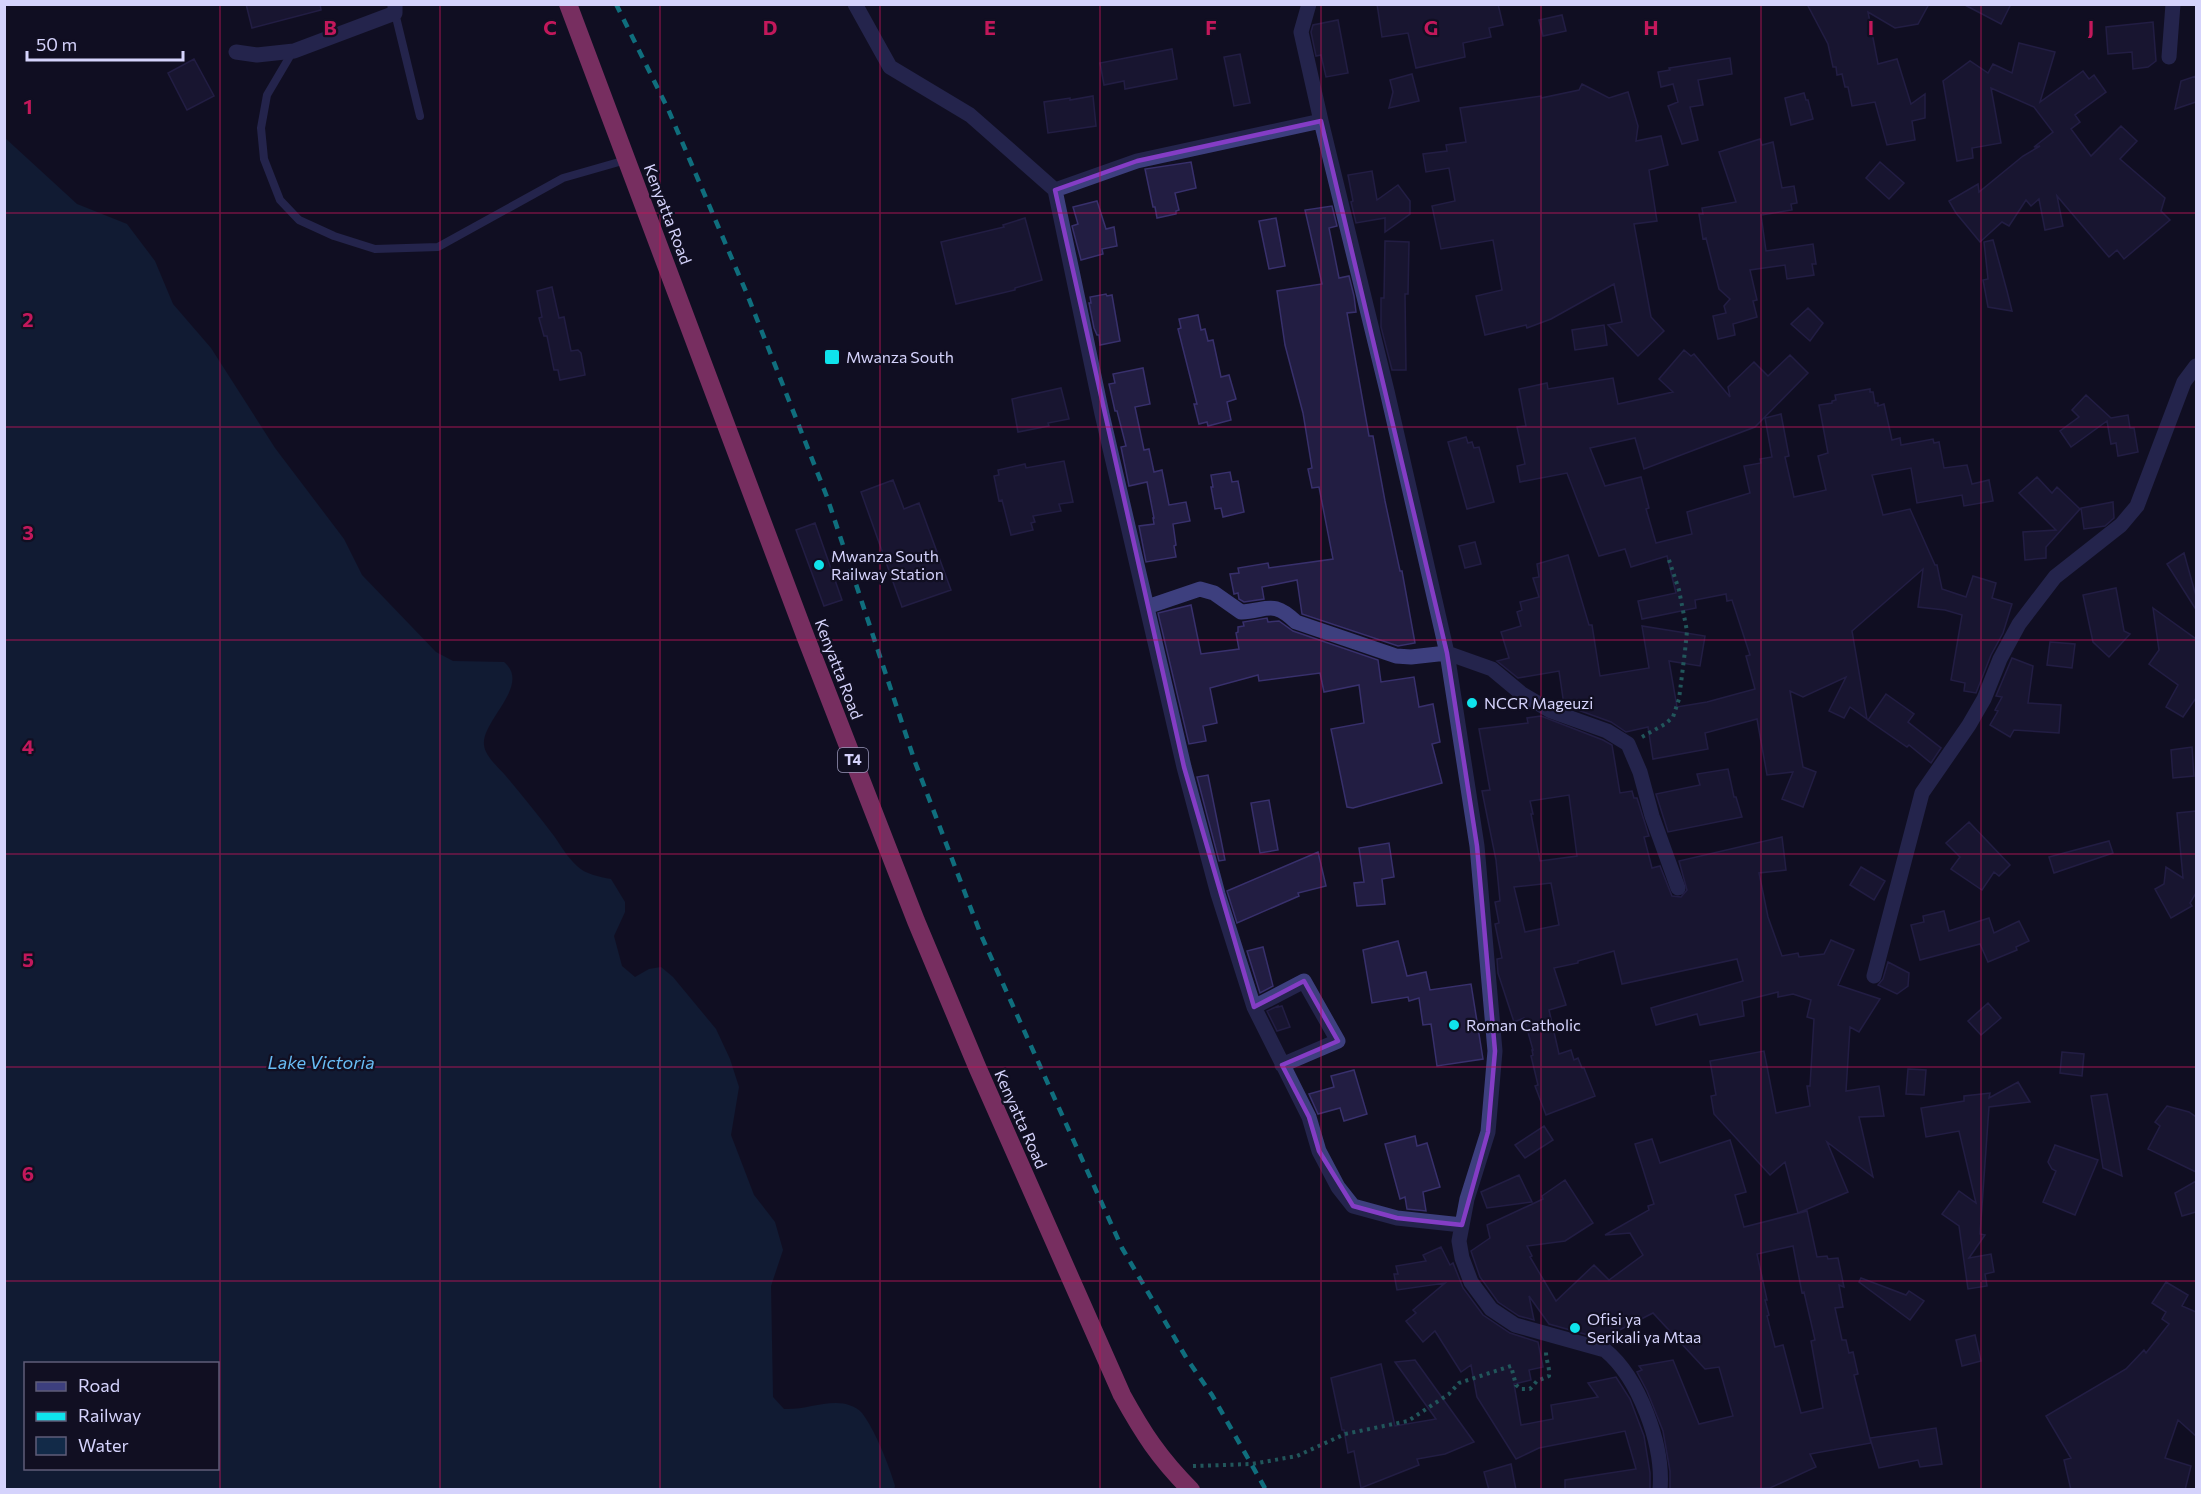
<svg xmlns="http://www.w3.org/2000/svg" width="2201" height="1494" font-family="Commissioner,sans-serif">
	<style>
		.water { fill: #122a48; fill-rule: evenodd }
		.building { fill: #221d42; stroke: #38306c; stroke-width: 1.5; fill-rule: evenodd }
		.lines { fill: none; stroke-linecap: round; stroke-linejoin: round }
		.path { stroke: #36ad9f; stroke-width: 4; stroke-dasharray: 3 4.5; stroke-linecap: butt }
		.lane { stroke: #3d3f7e; stroke-width: 8 }
		.street { stroke: #3d3f7e; stroke-width: 15 }
		.highway { stroke: #f456ab; stroke-width: 18 }
		.rail { stroke: #0fe3ec; stroke-width: 4.5; stroke-dasharray: 9 8; stroke-linecap: butt }
		.marked { fill: none; stroke: #843dc5; stroke-width: 4.5; stroke-linejoin: round }
		.grid { fill: none; stroke: #c2185b; stroke-width: 1.5; stroke-opacity: 0.55 }
		.poi-dot { fill: #0fe3ec; stroke: #110f22; stroke-width: 2 }
		.labels { text-anchor: middle; stroke-width: 4.5; stroke-linejoin: round; paint-order: stroke }
		.shield { fill: #110f22; stroke: #9a98bb; stroke-width: 1.5 }
		.shield-label { font-size: 15px; font-weight: bold; fill: #d5d3fc }
		.street-label { font-size: 16px; fill: #d5d3fc; stroke: #110f22 }
		.poi-label { font-size: 16px; fill: #d5d3fc; stroke: #110f22; text-anchor: start }
		.water-label { font-size: 18px; font-style: italic; fill: #68bcf5; stroke: #110f22 }
		.grid-label { font-size: 20px; text-anchor: middle; font-weight: bold; fill: #c2185b; stroke: #110f22; stroke-width: 4.5; stroke-linejoin: round; paint-order: stroke }
	</style>
	<rect width="100%" height="100%" fill="#110f22"/>
	<path class="water" d="M4,137L77,204L127,224L155,261L173,304L211,348L275,448L344,539L362,575L436,652L453,661L504,662C532,685 481,721 484,745C485,756 498,767 505,775C522,795 538,815 554,836C561,846 568,858 577,866C585,874 599,877 611,879L625,902V912L614,936L622,966L635,977L649,969L661,967L673,977L716,1029L730,1059L739,1087L731,1135L754,1195L775,1222L783,1250L771,1286L773,1397L784,1409C802,1410 818,1403 836,1403C845,1403 856,1406 862,1413C875,1430 889,1465 895,1486L894,1489H5ZM26,1364H218V1468H26Z"/>
	<path class="building" d="M246,4H320L321,10L252,28Z
		M1377,4H1498L1503,25L1489,28L1491,37L1463,43L1465,57L1416,68L1408,33L1382,37Z
		M1807,4H1929L1918,24L1895,28L1868,12L1878,64L1897,59L1911,104L1925,94V118L1912,121L1915,140L1887,145L1875,102L1852,106L1848,87H1845L1842,74L1837,75L1836,67H1833L1828,44Z
		M1963,4H2011L2001,24Z
		M1562,15L1566,31L1543,36L1539,20Z
		M1338,20L1348,73L1326,77L1321,55L1316,56L1311,32L1313,25Z
		M2153,22L2156,61L2148,67L2133,69L2132,52L2108,54L2106,27Z
		M2019,43L2055,52L2040,102L2083,71L2089,79L2094,75L2106,92L2075,115L2080,122L2071,129L2091,156L2121,126L2137,141L2120,159L2165,198L2161,211L2170,220L2124,259L2117,250L2109,257L2057,196L2063,226L2045,230L2039,199L2031,206L2026,200L2009,226L2002,222L1980,242L1956,213L1949,201L1978,184L1979,192L2023,156L2040,146L2034,147L2053,132L2034,107L1991,88L2001,143L1972,148L1973,158L1957,161L1943,81L1970,61L1988,73L1993,64L2012,73Z
		M1172,49L1177,79L1125,89L1124,81L1104,85L1100,63Z
		M1240,54L1250,103L1234,106L1224,57Z
		M1730,58L1732,74L1698,80L1703,105L1690,107L1698,140L1682,144L1668,106L1678,102L1673,84L1661,87L1658,72L1670,70L1669,68Z
		M194,59L214,96L187,110L168,73Z
		M1412,74L1419,101L1389,108L1393,92L1390,80Z
		M2196,76V102L2175,109L2181,81Z
		M1582,84L1609,98L1628,92L1638,126L1636,141L1661,136L1668,165L1649,170L1657,221L1634,224L1651,317L1664,331L1638,356L1608,325L1622,322L1614,284L1551,319L1527,328L1526,325L1485,335L1476,296L1502,290L1493,240L1441,249L1432,206L1455,201L1449,168L1426,172L1423,154L1447,151L1446,145L1466,142L1460,108L1541,96V98L1579,90Z
		M1804,93L1806,100H1808L1813,119L1791,125L1785,98Z
		M1093,96L1096,126L1048,133L1044,102L1070,98V100Z
		M1760,139L1762,145L1773,142L1782,188L1794,186L1797,203L1791,204L1792,210L1761,215L1766,251L1813,244L1816,264H1812L1814,275L1787,279L1785,265L1750,270L1757,300L1753,301L1757,317L1733,324L1735,335L1718,339L1713,316L1726,313L1724,306L1730,299L1719,289L1706,238L1703,239L1699,214H1703L1702,208L1736,202L1719,152Z
		M1191,162L1196,188L1175,193L1179,210L1176,211V214L1157,218L1155,207H1153L1145,169Z
		M1880,162L1904,183L1889,199L1866,178Z
		M1372,171L1377,200L1398,185L1410,201V214L1385,232V218L1356,223L1351,202L1353,201L1348,175Z
		M1097,201L1106,229L1114,227L1117,246L1102,249L1103,254L1081,260L1072,226L1078,224L1073,207Z
		M1332,206L1337,226L1329,228L1339,278L1349,276L1354,296L1356,312L1347,313L1369,436H1373L1385,501L1400,571H1402L1415,643L1398,646L1302,614L1297,580L1262,587L1264,599L1244,602L1239,599L1238,593L1234,594L1230,574L1239,573L1238,568L1268,563L1269,568L1333,559L1319,487L1312,488L1308,469L1312,468L1303,413L1285,345L1277,291L1322,284L1305,210Z
		M1025,218L1042,280L1015,288V290L956,304L941,242L1004,227L1003,225Z
		M1276,218L1285,266L1269,269L1259,221Z
		M1993,240L2007,291L2012,311L1988,307L1983,280L1988,279L1984,242Z
		M1385,241L1409,242L1408,294H1405L1406,370H1392L1381,327V298H1384Z
		M552,287L559,318L564,317L571,351L578,350L581,353L585,375L560,380L558,370H554L547,336H544L539,318L542,317L537,291Z
		M1106,294L1107,296L1112,295L1120,341L1100,345L1099,335H1097L1094,328L1089,303H1091L1090,297Z
		M1808,308L1823,323L1810,341L1791,324Z
		M1198,315L1201,330L1205,329L1208,341L1213,340L1221,377L1229,375L1236,399L1227,402L1231,420L1208,426L1207,422L1199,424L1194,404H1197L1178,329L1181,328L1179,319Z
		M1604,325L1607,345L1575,350L1572,330Z
		M1684,350L1691,356L1694,354L1730,397L1728,387L1754,362L1768,376L1790,355L1808,373L1755,427L1644,469L1635,438L1590,448L1605,486L1641,477L1649,508L1646,509L1656,543L1692,534L1687,512L1750,493L1744,466L1761,463L1760,459L1772,457L1765,418L1781,414L1789,456L1785,457L1794,497L1826,490L1818,456L1828,453L1819,405L1832,403V401L1836,400L1835,395L1870,389V392H1873L1875,403H1878V406L1884,404L1892,440L1900,438L1901,445L1933,439L1934,443L1939,442L1944,468L1967,465L1972,484L1989,480L1993,501L1964,506L1962,495L1917,503L1911,468L1872,475L1883,515L1910,509L1935,565H1937L1942,589L1966,597L1973,576L1996,583L1992,598L2012,604L2003,633L1991,655L1976,693L1964,691L1965,683L1951,680L1962,615L1945,610L1918,607L1923,569L1852,631L1867,719L1850,707L1844,718L1829,711L1846,677L1803,697L1790,691L1803,767L1816,772L1803,807L1782,799L1793,772L1767,775L1757,719L1705,733L1708,749L1653,759L1648,727L1626,732L1611,722L1564,705L1559,671L1518,678L1497,661L1509,658L1501,632L1521,626L1517,612L1522,610L1520,602L1539,597L1533,578L1539,577L1537,564L1568,555L1589,625H1592L1600,676L1649,668L1642,626L1705,636L1700,666L1669,661L1677,707L1707,702L1755,689L1746,656L1750,655L1732,600L1727,601L1726,594L1695,600L1696,608L1642,619L1638,601L1676,593L1667,556L1631,567L1625,549L1599,556L1567,473L1520,482L1517,466L1525,464L1517,427L1526,426L1519,389L1547,383L1548,389L1613,378L1618,404L1673,392L1659,379Z
		M1143,368L1150,404L1135,407L1144,450L1149,449L1154,472L1162,470L1169,505L1186,502L1190,521L1173,524L1176,545L1174,546L1176,557L1146,562L1139,526L1154,524L1153,518H1154L1147,482L1129,486L1121,447L1126,446L1117,411H1115L1109,384L1115,383L1113,374Z
		M1061,388L1069,419L1048,423L1049,426L1018,432L1012,399Z
		M2086,395L2111,418L2128,415L2130,428H2134L2138,452L2118,456L2116,443L2111,444L2107,421L2071,447L2060,431L2079,417L2072,410Z
		M1466,437L1468,443L1472,442L1474,448L1479,447L1494,502L1467,509L1448,442Z
		M1064,461L1073,502L1059,504L1061,511L1033,516L1035,522L1031,523L1033,530L1011,535L1002,500L999,501L994,476L999,475L998,470L1025,464L1026,468Z
		M1230,472L1232,482L1238,481L1244,512L1223,517L1221,508L1215,509L1211,487H1213L1211,475Z
		M2037,477L2052,493L2057,487L2080,509L2046,547V558L2025,560L2023,532L2056,530L2019,493Z
		M893,480L904,509L919,503L951,590L902,607L861,492Z
		M2113,502L2114,518L2105,526L2084,529L2081,508Z
		M815,523L842,600L824,606L796,530Z
		M1475,542L1481,564L1465,568L1459,546Z
		M2184,553L2196,596V607L2195,608L2167,564Z
		M2116,588L2124,631L2130,634L2109,657L2093,642L2083,595Z
		M1191,605L1201,654L1239,649L1236,633L1238,632V627L1244,626L1243,622L1267,618L1268,622L1279,621L1293,631L1378,660L1381,682L1414,677L1419,707L1433,704L1440,742L1432,744L1442,783L1353,808L1347,807L1331,729L1364,723L1359,685L1324,692L1320,673L1259,681L1258,675L1210,688L1217,723L1203,726L1206,741L1189,744L1158,613Z
		M2153,608L2196,639V698L2183,717L2166,707L2178,685L2149,664L2159,650Z
		M2050,642L2075,644L2072,668L2047,665Z
		M2012,658L2033,666L2028,703L2061,705L2059,733L2014,730L2010,737L1990,725L1998,711L1995,710L2002,697L1996,696Z
		M1886,694L1914,714L1908,722L1941,748L1931,763L1909,745L1907,747L1868,720Z
		M1541,716L1603,740L1612,745L1620,793L1632,791L1634,798H1637L1649,836L1644,837L1652,868L1660,866L1672,896L1681,897L1687,890L1679,861L1782,837L1786,870L1759,873L1768,917L1782,956L1798,953L1799,957L1824,954L1831,940L1854,950L1838,985L1880,999L1859,1032L1850,1027L1846,1091L1879,1086L1884,1116L1859,1117L1873,1177L1827,1142L1848,1192L1798,1213L1785,1162L1770,1175L1714,1114L1711,1096L1716,1095L1710,1061L1764,1051L1776,1113L1810,1106L1807,1086H1810L1814,1019L1807,1017L1811,1000L1793,994L1778,997V992L1742,1001L1744,1016L1700,1025L1697,1014L1656,1025L1651,1008L1743,981L1737,959L1622,984L1614,951L1578,961V963L1554,968L1566,1005L1549,1010L1559,1054L1571,1050L1574,1060L1578,1058L1582,1068H1584L1595,1096L1546,1115L1535,1086L1538,1085L1531,1056L1533,1055L1532,1050H1533L1524,1018L1514,1022L1498,973L1497,959L1502,958L1495,924L1499,923L1495,902L1500,901L1496,860L1482,791L1490,790L1479,729L1528,723L1527,718ZM1569,795L1577,856L1540,861L1531,814H1533L1530,801ZM1551,883L1559,925L1525,932L1514,887Z
		M2192,747L2194,776L2173,778L2171,750Z
		M1728,769L1734,797H1736L1742,817L1668,832L1656,794L1700,785L1697,774Z
		M1208,775L1225,860L1219,861L1197,777Z
		M1269,800L1278,850L1260,853L1251,803Z
		M2196,811V893L2190,903L2192,906L2171,918L2155,889L2164,884L2166,867L2183,878L2177,813Z
		M1969,822L2010,865L1999,876L1994,872L1982,890L1951,869L1960,857L1946,843Z
		M2109,841L2113,853L2054,873L2049,857Z
		M1389,843L1394,877L1382,879L1385,904L1357,906L1354,883L1364,882L1359,848Z
		M1318,852L1326,886L1298,893L1299,896L1237,923L1227,891Z
		M1861,867L1885,881L1874,900L1850,885Z
		M1944,911L1949,931L1989,918L1994,933L2019,921L2029,941L2016,947L2017,950L1988,962L1980,944L1920,960L1911,925L1924,922L1923,916Z
		M1398,941L1407,976L1426,972L1430,990L1471,984L1483,1059L1437,1066L1431,1024L1423,1025L1419,998L1409,1001L1408,997L1372,1003L1363,950Z
		M1263,947L1273,986L1260,993L1247,951Z
		M1888,962L1909,973L1908,986L1897,994L1878,985L1883,979Z
		M1988,1003L2001,1018L1981,1035L1968,1021Z
		M1278,1006V1007L1282,1006L1290,1027L1277,1031L1267,1011Z
		M2062,1052L2084,1054L2082,1076L2060,1073Z
		M1908,1069L1926,1070L1924,1095L1906,1094Z
		M1354,1070L1367,1114L1344,1121L1340,1108L1318,1114L1309,1094L1334,1087L1331,1076Z
		M2018,1082L2030,1102L1989,1107L1980,1234L1985,1235L1969,1258L1991,1254L1994,1272L1985,1274L1987,1286L1968,1289L1959,1226L1942,1214L1959,1191L1976,1203L1959,1131L1926,1137L1921,1108L1964,1101V1096L1990,1093L1989,1098Z
		M2107,1094L2115,1137L2122,1176L2103,1168L2091,1096Z
		M2167,1106L2189,1112L2196,1117V1172L2148,1149L2160,1126L2155,1122Z
		M1544,1126L1553,1140L1525,1158L1515,1145Z
		M1415,1136L1417,1146L1427,1143L1440,1187L1423,1192L1426,1211L1407,1209L1405,1197L1400,1199L1385,1144Z
		M1652,1139L1660,1163L1730,1140L1746,1192L1735,1195L1744,1227L1807,1211L1817,1257L1827,1256L1828,1259L1838,1258L1844,1287L1839,1285L1843,1307L1835,1308L1842,1340H1846L1849,1353L1853,1352L1858,1374L1854,1375L1871,1443L1810,1454L1816,1467L1770,1488L1670,1490V1471L1663,1431L1647,1391L1637,1372L1642,1370L1639,1366L1673,1360L1699,1424L1733,1416L1719,1367L1705,1369L1653,1313L1602,1339L1549,1324L1529,1296L1534,1320L1519,1316L1498,1302L1480,1277L1471,1251L1490,1238L1487,1225L1543,1199L1542,1196L1565,1180L1593,1223L1565,1241L1527,1246L1532,1256L1530,1257L1556,1301L1594,1265L1609,1280L1643,1255L1630,1233L1605,1235L1649,1210L1648,1206L1654,1204L1635,1144ZM1793,1246L1802,1293L1804,1292L1815,1340L1811,1341L1823,1408L1801,1413L1783,1345L1775,1347L1767,1316L1769,1315L1765,1300H1767L1757,1254Z
		M2055,1145L2098,1160L2075,1215L2043,1202L2056,1171L2052,1169L2048,1162Z
		M1519,1175L1532,1202L1487,1208L1481,1192Z
		M2196,1181V1212L2182,1216L2175,1193Z
		M1441,1247L1450,1265L1453,1263L1463,1288L1483,1315L1510,1333L1538,1342L1543,1367L1529,1370L1531,1380L1514,1384L1521,1425L1553,1419L1551,1405L1598,1397L1588,1383L1616,1377L1630,1399L1644,1436L1650,1473V1490H1565V1480L1636,1469L1625,1431L1539,1448L1516,1459L1477,1397L1471,1365L1461,1372L1435,1331L1423,1342L1406,1321L1416,1313L1413,1310L1445,1283L1397,1290L1394,1274H1398L1396,1266L1426,1261L1423,1255Z
		M1861,1278L1906,1295L1909,1291L1924,1301L1910,1320L1859,1282Z
		M2166,1282L2188,1295L2182,1306L2196,1312V1436L2178,1420L2165,1458L2191,1466L2185,1490H2071L2064,1460L2071,1458L2046,1416L2126,1369L2144,1350L2146,1353L2169,1324L2162,1319L2166,1312L2152,1303Z
		M1975,1335L1981,1361L1962,1366L1956,1340Z
		M1415,1360L1474,1442L1445,1454L1417,1459L1419,1465L1361,1488L1354,1451L1348,1453L1344,1430H1342L1331,1378L1381,1364L1395,1426L1436,1419L1395,1362Z
		M1936,1428L1942,1464L1920,1467L1918,1460L1879,1468L1870,1438Z
		M1511,1464L1516,1490H1489L1484,1472Z"/>
	<g class="lines">
		<path class="path" d="M1642,737L1665,724L1673,717L1679,699L1685,651L1687,631L1679,590L1668,557
			M1193,1466L1252,1464L1297,1456L1345,1434L1408,1421L1449,1394L1459,1383L1511,1366L1516,1385L1521,1389H1530L1537,1381L1549,1376C1550,1367 1546,1361 1546,1352L1548,1351"/>
		<path class="lane" d="M395,13L420,116
			M293,51L267,95L261,128L264,159L280,200L299,220L334,236L375,249L438,247L563,178L626,160"/>
		<path class="street" d="M855,4L890,67L970,115L1055,190L1102,414L1184,767L1218,894L1254,1007L1309,1117L1319,1151L1338,1187L1353,1206L1397,1218L1462,1225
			M1309,4L1301,32L1321,121L1387,391L1447,653L1477,846L1495,1051L1488,1132L1467,1199L1459,1241L1462,1258L1471,1282L1491,1309L1515,1325L1605,1350C1639,1378 1664,1445 1660,1490
			M236,52L257,55L294,51L395,13V4
			M2169,57L2173,4
			M1055,190L1137,161L1321,121
			M1147,607L1200,589L1214,593L1241,612C1269,610 1273,600 1296,622L1396,656L1411,657L1447,653L1492,669L1522,694L1551,711L1607,731L1628,744L1640,772L1652,816L1678,888
			M1874,976L1922,793L1969,725L1984,699L2000,659L2019,624L2055,577L2121,525L2137,506L2184,382L2196,366
			M1254,1007L1304,981L1338,1041L1282,1065"/>
		<path class="highway" d="M568,4L806,638L916,921L978,1069L1122,1395C1143,1433 1159,1458 1191,1490"/>
		<path class="rail" d="M616,4L668,109L747,294L827,497L915,762L981,935L1122,1248L1187,1359L1212,1395L1266,1490"/>
	</g>
	<path d="M0 0H2201V1494H0ZM1321,121L1447,653L1477,846L1495,1051L1488,1132L1462,1225L1397,1218L1353,1206L1319,1151L1309,1117L1282,1065L1338,1041L1304,981L1254,1007L1184,767L1055,190L1137,161Z" fill="#110f22" fill-opacity=".55" fill-rule="evenodd"/>
	<path class="marked" d="M1321,121L1447,653L1477,846L1495,1051L1488,1132L1462,1225L1397,1218L1353,1206L1319,1151L1309,1117L1282,1065L1338,1041L1304,981L1254,1007L1184,767L1055,190L1137,161Z"/>
	<path class="grid" d="M220,4V1490M440,4V1490M660,4V1490M880,4V1490M1100,4V1490M1321,4V1490M1541,4V1490M1761,4V1490M1981,4V1490M4,213H2196M4,427H2196M4,640H2196M4,854H2196M4,1067H2196M4,1281H2196"/>
	<g class="poi-dot">
		<rect x="824" y="349" width="16" height="16" rx="3"/>
		<circle cx="819" cy="565" r="6"/>
		<circle cx="1472" cy="703" r="6"/>
		<circle cx="1454" cy="1025" r="6"/>
		<circle cx="1575" cy="1328" r="6"/>
	</g>
	<g class="labels">
		<rect class="shield" x="838" y="748" width="30" height="24" rx="4.5"/>
		<g class="shield-label">
			<text x="853" y="765">T4</text>
		</g>
		<g class="street-label">
			<text transform="translate(668 214) rotate(69)" y="6">Kenyatta Road</text>
			<text transform="translate(839 669) rotate(69)" y="6">Kenyatta Road</text>
			<text transform="translate(1021 1119) rotate(66)" y="6">Kenyatta Road</text>
		</g>
		<g class="poi-label">
			<text x="846" y="363">Mwanza South</text>
			<text x="831" y="562">Mwanza South<tspan x="831" dy="18">Railway Station</tspan></text>
			<text x="1484" y="709">NCCR Mageuzi</text>
			<text x="1466" y="1031">Roman Catholic</text>
			<text x="1587" y="1325">Ofisi ya<tspan x="1587" dy="18">Serikali ya Mtaa</tspan></text>
		</g>
		<g class="water-label">
			<text x="321" y="1069">Lake Victoria</text>
		</g>
	</g>
	<g class="grid-label">
		<text x="330" y="35">B</text>
		<text x="550" y="35">C</text>
		<text x="770" y="35">D</text>
		<text x="990" y="35">E</text>
		<text x="1211" y="35">F</text>
		<text x="1431" y="35">G</text>
		<text x="1651" y="35">H</text>
		<text x="1871" y="35">I</text>
		<text x="2091" y="35">J</text>
		<text x="28" y="114">1</text>
		<text x="28" y="327">2</text>
		<text x="28" y="540">3</text>
		<text x="28" y="754">4</text>
		<text x="28" y="967">5</text>
		<text x="28" y="1181">6</text>
	</g>
	<rect width="2201" height="1494" fill="none" stroke="#d5d3fc" stroke-width="12"/>
	<rect x="24" y="1362" width="195" height="108" fill="#110f22" stroke="#5f5d79" stroke-width="1.5"/>
	<rect x="36" y="1382" width="30" height="9" fill="#3d3f7e" stroke="#5f5d79" stroke-width="1.5"/>
	<text x="78" y="1392" font-size="18" fill="#d5d3fc">Road</text>
	<rect x="36" y="1412" width="30" height="9" fill="#0fe3ec" stroke="#5f5d79" stroke-width="1.5"/>
	<text x="78" y="1422" font-size="18" fill="#d5d3fc">Railway</text>
	<rect x="36" y="1437" width="30" height="18" fill="#122a48" stroke="#5f5d79" stroke-width="1.5"/>
	<text x="78" y="1452" font-size="18" fill="#d5d3fc">Water</text>
	<path d="M27 51v9h156v-9" fill="none" stroke="#d5d3fc" stroke-width="3"/>
	<text x="36" y="51" font-size="18" fill="#d5d3fc" stroke="#110f22" stroke-width="4.5" paint-order="stroke">50 m</text>
</svg>
